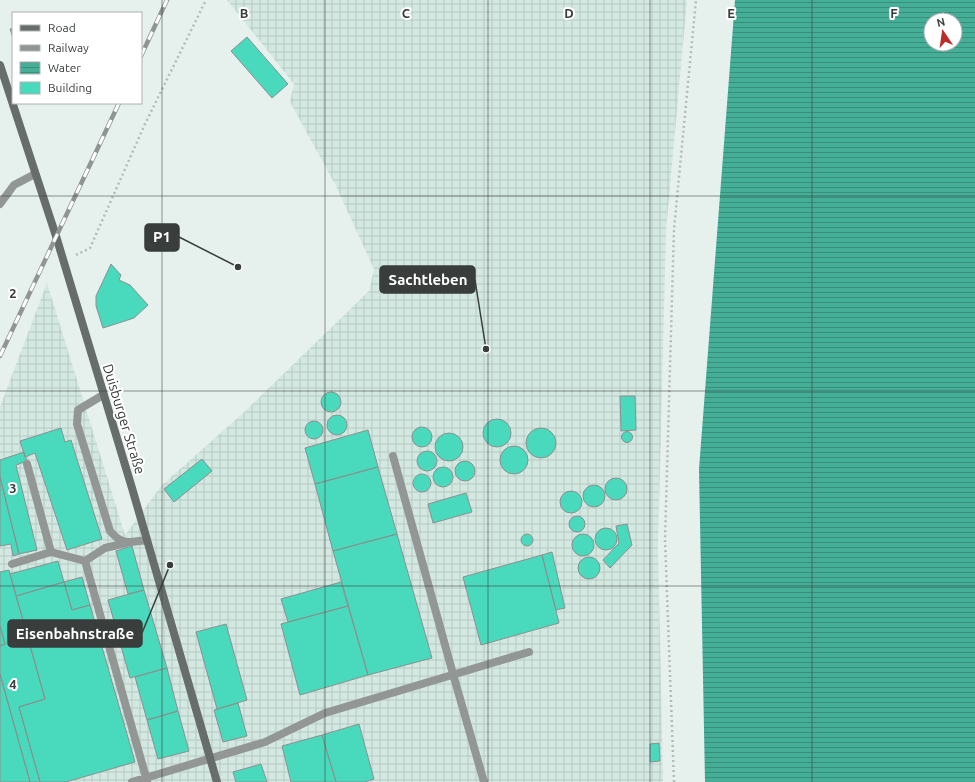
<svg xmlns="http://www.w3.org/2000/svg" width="975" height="782" font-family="Ubuntu,sans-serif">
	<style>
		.industrial { fill: url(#industrial-grid) }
		.water { fill: url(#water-rules); fill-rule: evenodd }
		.building { fill: #49d9bc; stroke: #88928f }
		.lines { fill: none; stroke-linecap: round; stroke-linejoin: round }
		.path { stroke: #b2bbb8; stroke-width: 2.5; stroke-dasharray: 2 3; stroke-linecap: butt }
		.service { stroke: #929695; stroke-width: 8 }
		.minor { stroke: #929695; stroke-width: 8 }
		.secondary { stroke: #666d6b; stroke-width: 8 }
		.rail-casing { stroke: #8e9593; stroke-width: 4.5 }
		.rail { stroke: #fff; stroke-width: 3; stroke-dasharray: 9; stroke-linecap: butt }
		.grid { fill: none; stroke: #393d3c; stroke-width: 1; stroke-opacity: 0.55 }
		.labels { text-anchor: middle; stroke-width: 4; stroke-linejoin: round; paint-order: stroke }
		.street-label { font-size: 14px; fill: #393d3c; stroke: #fff }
		.grid-label { font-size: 13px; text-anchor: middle; font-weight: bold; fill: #393d3c; stroke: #fff; stroke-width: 4; stroke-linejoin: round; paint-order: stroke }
		.leader { fill: none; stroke: #393d3c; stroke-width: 1.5 }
		.callout-dot { fill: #393d3c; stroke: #fff; stroke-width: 1.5 }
		.callout { fill: #393d3c; stroke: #393d3c; stroke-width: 1.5 }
		.callout-label { font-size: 15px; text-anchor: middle; font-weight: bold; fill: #fff }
	</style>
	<defs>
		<pattern id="industrial-grid" width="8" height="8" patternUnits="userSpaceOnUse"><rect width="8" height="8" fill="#d4e8e2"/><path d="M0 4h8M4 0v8" fill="none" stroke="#b7c8c3"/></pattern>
		<pattern id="water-rules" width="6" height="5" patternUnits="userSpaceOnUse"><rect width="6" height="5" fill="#44ae97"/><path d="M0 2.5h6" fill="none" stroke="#3a8f7c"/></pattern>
	</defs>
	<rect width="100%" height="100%" fill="#e6f1ee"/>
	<path class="industrial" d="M227,0H687L666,231L658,546L663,782H0V407L47,283L125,535L162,485L241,415L369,291L374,269L336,186L290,102L294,84Z"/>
	<path class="water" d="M735,0H975V782H705L699,469ZM931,20H955V44H931Z"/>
	<path class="building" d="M13,28V38L10,29Z
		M247,37L288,84L272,98L231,51Z
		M111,264L121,275L119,280L130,285L148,305L134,318L103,328L96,306V296Z
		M321 402a10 10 0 1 1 20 0a10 10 0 1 1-20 0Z
		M620,396H635L636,430L621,431Z
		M327 425a10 10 0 1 1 20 0a10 10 0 1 1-20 0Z
		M483 433a14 14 0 1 1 28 0a14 14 0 1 1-28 0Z
		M305 430a9 9 0 1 1 18 0a9 9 0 1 1-18 0Z
		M412 437a10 10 0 1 1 20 0a10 10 0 1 1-20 0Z
		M61,428L65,442L71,440L102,539L67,550L35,453L25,457L20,441Z
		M526 443a15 15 0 1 1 30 0a15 15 0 1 1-30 0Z
		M368,430L378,467L315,484L305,448Z
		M621.5 437a5.5 5.5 0 1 1 11 0a5.5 5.5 0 1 1-11 0Z
		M435 447a14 14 0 1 1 28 0a14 14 0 1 1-28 0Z
		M500 460a14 14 0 1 1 28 0a14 14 0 1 1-28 0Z
		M417 461a10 10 0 1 1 20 0a10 10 0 1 1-20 0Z
		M24,452L27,461L16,465L37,550L19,554L0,477V460Z
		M202,459L212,471L174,502L164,489Z
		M455 471a10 10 0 1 1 20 0a10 10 0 1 1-20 0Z
		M433 477a10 10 0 1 1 20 0a10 10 0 1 1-20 0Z
		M378,467L397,534L333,551L315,484Z
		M413 483a9 9 0 1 1 18 0a9 9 0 1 1-18 0Z
		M0,477L19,554L13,556L11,544L0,546Z
		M605 489a11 11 0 1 1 22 0a11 11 0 1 1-22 0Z
		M583 496a11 11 0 1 1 22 0a11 11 0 1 1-22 0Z
		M560 502a11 11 0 1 1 22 0a11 11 0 1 1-22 0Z
		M466,493L472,512L433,523L428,504Z
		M569 524a8 8 0 1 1 16 0a8 8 0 1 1-16 0Z
		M627,524L632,545L610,568L603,560L619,543L616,526Z
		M595 539a11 11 0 1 1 22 0a11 11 0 1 1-22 0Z
		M572 545a11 11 0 1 1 22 0a11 11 0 1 1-22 0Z
		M397,534L432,658L368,675L333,551Z
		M521 540a6 6 0 1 1 12 0a6 6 0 1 1-12 0Z
		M132,546L144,590L128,594L116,551Z
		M552,552L565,608L556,610L542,555Z
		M542,555L559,623L481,645L463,577Z
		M578 568a11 11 0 1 1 22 0a11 11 0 1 1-22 0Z
		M58,561L64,582L16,596L10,574Z
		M9,570L45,699L19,707L40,782H30L0,674V646L5,644L0,626V572Z
		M82,577L90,605L72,610L64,582Z
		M64,582L72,610L90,605L135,762L66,782H40L19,707L45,699L16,596Z
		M341,582L348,606L288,622L281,599Z
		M144,590L167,668L130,678L108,600Z
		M348,606L368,675L300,695L281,624Z
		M226,624L247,700L217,709L196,632Z
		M0,626L5,644L0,646Z
		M167,668L178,711L147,720L135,677Z
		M0,674L30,782H0Z
		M238,703L247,736L223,742L214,710Z
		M178,711L189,751L158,759L147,720Z
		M359,724L374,779L365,782H336L322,735Z
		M322,735L336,782H291L282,746Z
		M659,743L660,761L650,762V744Z
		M261,764L267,782H236L233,772Z"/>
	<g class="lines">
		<path class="path" d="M76,255L90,248L145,124L206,0
			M674,782L665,539L674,229L696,0"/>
		<path class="service" d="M103,395L78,410L77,424L110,531C123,546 129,542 147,540
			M393,456L453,674L484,782
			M27,464L51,552L85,561L147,781
			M85,561L105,548L126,543
			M12,564L51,552
			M132,782L265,742L325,713L529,652"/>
		<path class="minor" d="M0,204L14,185L35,174"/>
		<path class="secondary" d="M0,65L56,236L132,488L217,782"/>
		<defs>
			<path id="rail" d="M141,56L167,0
				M0,356L119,103"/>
		</defs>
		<use href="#rail" class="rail-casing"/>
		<use href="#rail" class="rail"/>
	</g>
	<path class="grid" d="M162,0V782M325,0V782M488,0V782M650,0V782M812,0V782M0,196H975M0,391H975M0,586H975"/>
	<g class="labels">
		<g class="street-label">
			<text transform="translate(124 419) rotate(73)" y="5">Duisburger Straße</text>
		</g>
	</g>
	<g class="grid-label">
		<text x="244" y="18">B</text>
		<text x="406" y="18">C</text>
		<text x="569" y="18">D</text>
		<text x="731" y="18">E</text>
		<text x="894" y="18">F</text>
		<text x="13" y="298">2</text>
		<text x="13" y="493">3</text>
		<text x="13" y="689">4</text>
	</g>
	<path class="leader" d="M238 267L179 237M486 349L475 280M170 565L142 633"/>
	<g class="callout-dot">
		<circle cx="238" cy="267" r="4"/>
		<circle cx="486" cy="349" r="4"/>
		<circle cx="170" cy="565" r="4"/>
	</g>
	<g class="callout">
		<rect x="145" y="224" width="34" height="27" rx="4"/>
		<rect x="380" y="266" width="95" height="27" rx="4"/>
		<rect x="8" y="620" width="134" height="27" rx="4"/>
	</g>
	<g class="callout-label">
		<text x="162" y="242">P1</text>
		<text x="428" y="285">Sachtleben</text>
		<text x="75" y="639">Eisenbahnstraße</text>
	</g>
	<rect x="12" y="12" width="130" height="92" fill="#ffffff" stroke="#b0b1b1"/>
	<rect x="20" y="25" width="20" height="6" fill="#666d6b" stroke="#b0b1b1"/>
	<text x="48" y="32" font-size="12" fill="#393d3c">Road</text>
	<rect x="20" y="45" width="20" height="6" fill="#8e9593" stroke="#b0b1b1"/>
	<text x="48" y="52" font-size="12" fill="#393d3c">Railway</text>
	<rect x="20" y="62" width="20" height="12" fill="url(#water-rules)" stroke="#b0b1b1"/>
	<text x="48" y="72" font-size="12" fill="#393d3c">Water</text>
	<rect x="20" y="82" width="20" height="12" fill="#49d9bc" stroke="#b0b1b1"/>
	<text x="48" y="92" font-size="12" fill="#393d3c">Building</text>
	<g transform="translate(943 32) rotate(347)"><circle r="19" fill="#ffffff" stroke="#b0b1b1"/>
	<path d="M0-3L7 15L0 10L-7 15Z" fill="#ba2b29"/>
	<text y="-6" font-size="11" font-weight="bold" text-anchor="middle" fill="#393d3c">N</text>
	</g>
</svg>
